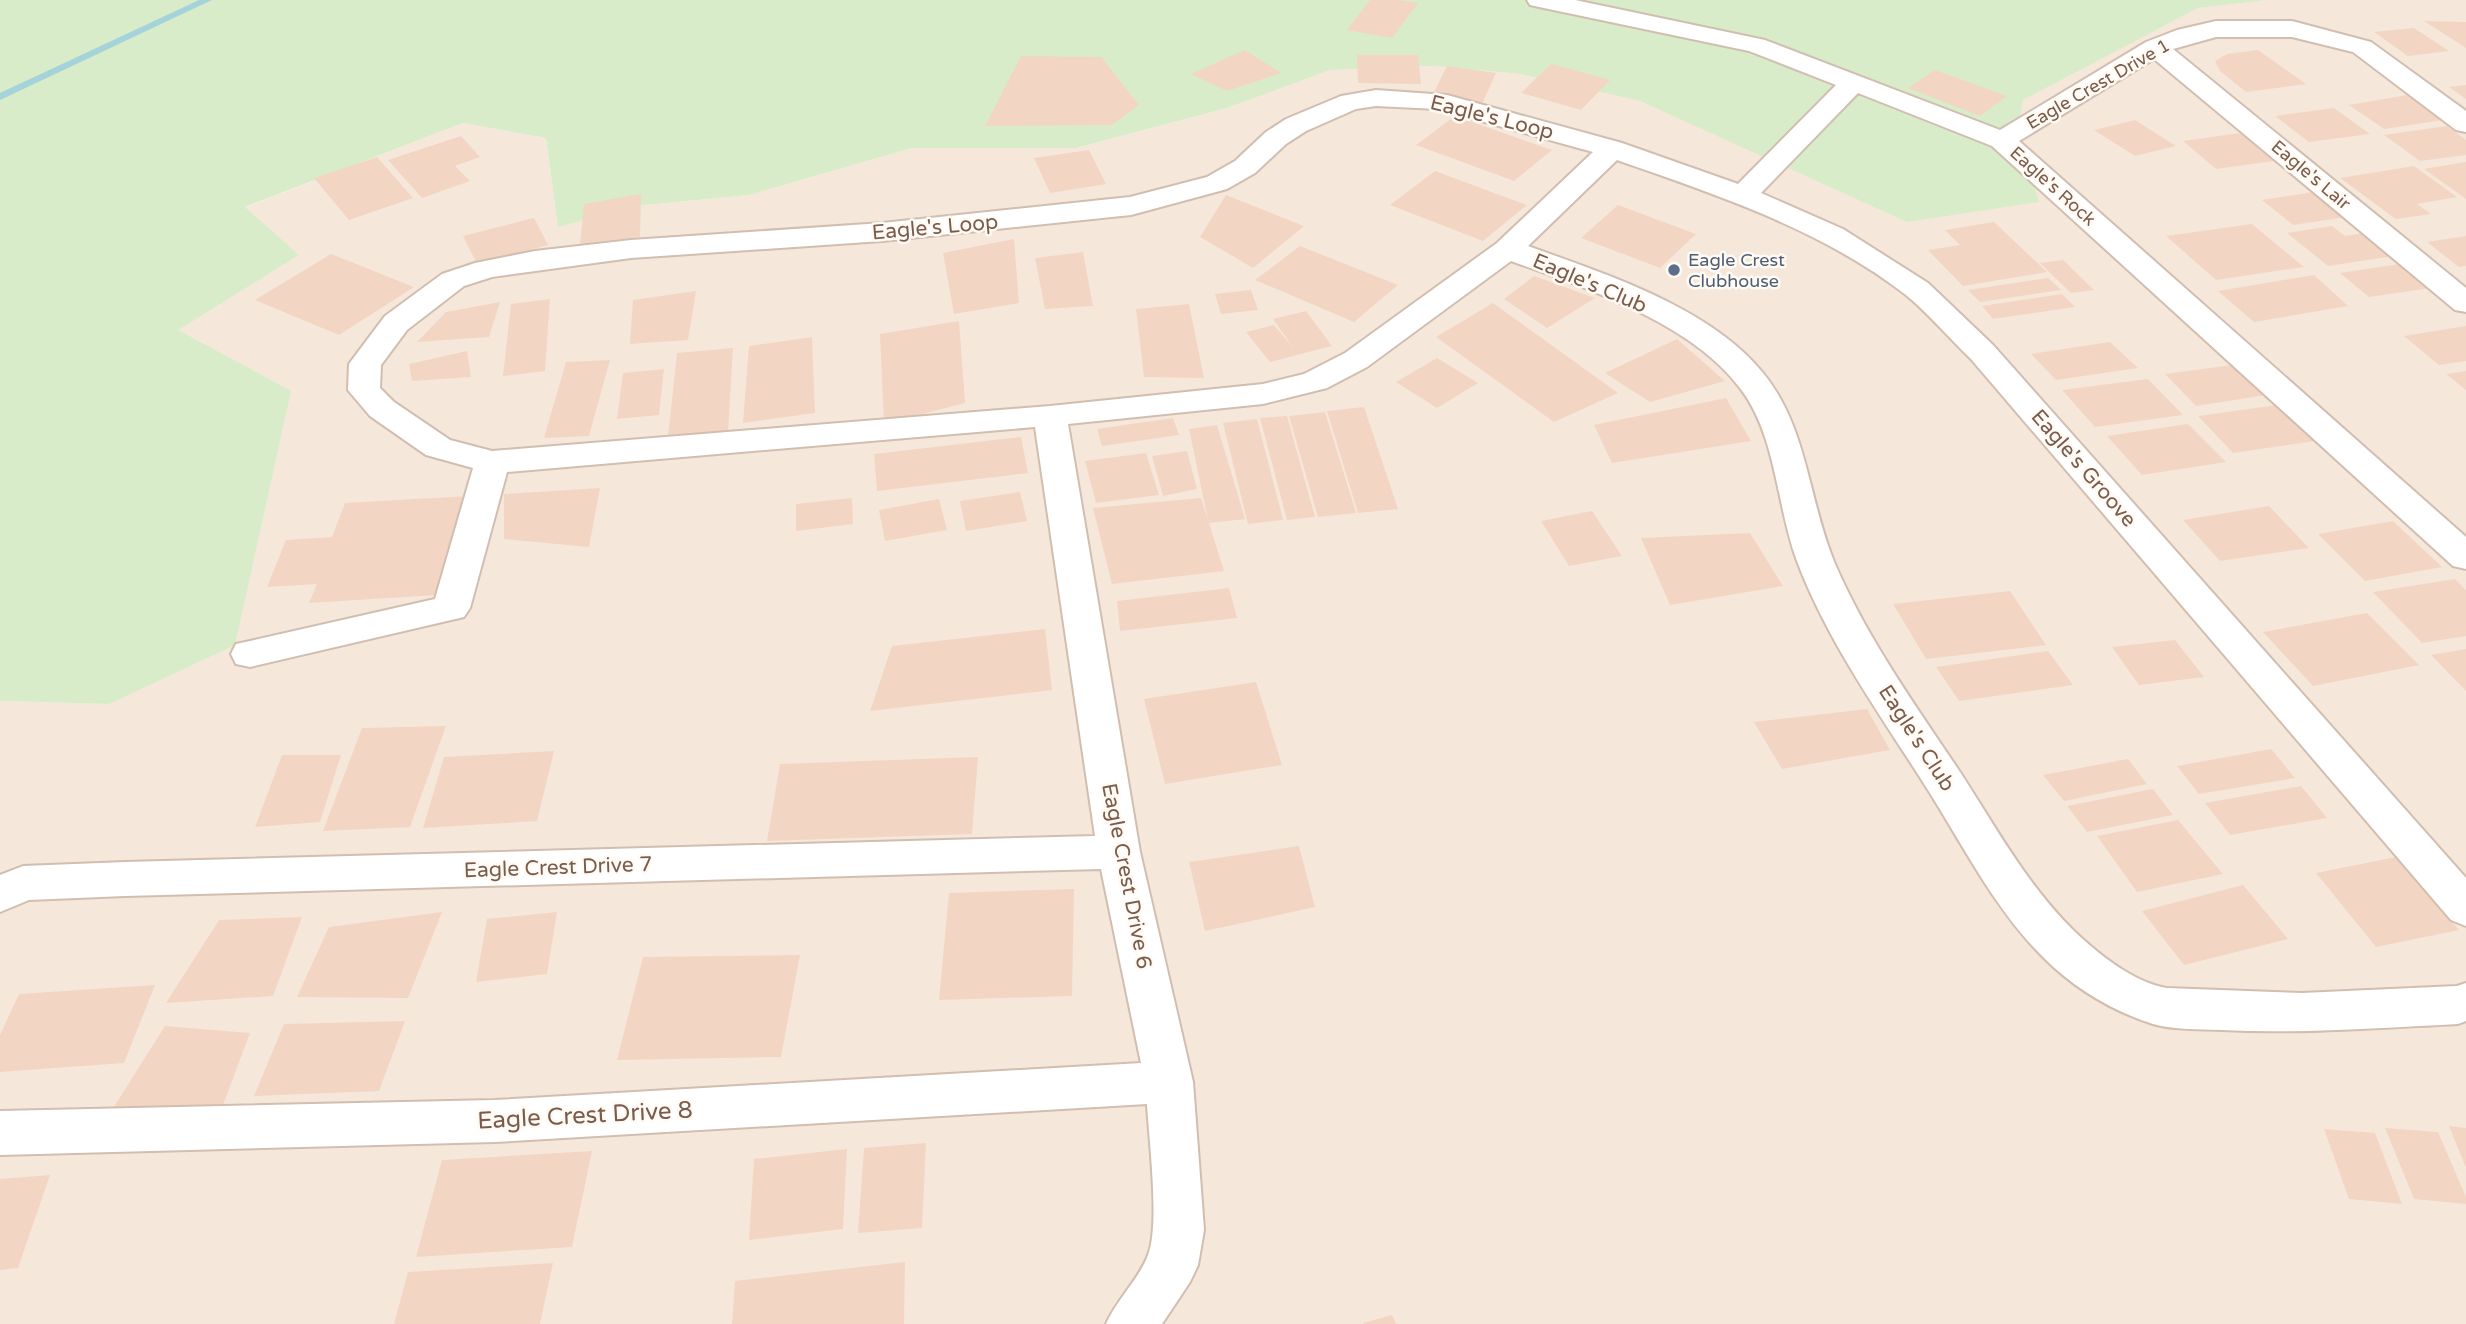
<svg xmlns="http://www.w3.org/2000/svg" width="2466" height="1324" font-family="'Varela Round',sans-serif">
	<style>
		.residential { fill: #f5e8da }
		.green { fill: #d8ecc9 }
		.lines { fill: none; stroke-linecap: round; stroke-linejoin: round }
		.stream { fill: #a5d3da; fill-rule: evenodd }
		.building { fill: #f3d5c3 }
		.minor-casing { stroke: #d1beb0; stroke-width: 4 }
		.minor { fill: #fff; fill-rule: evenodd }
		.service-dot { fill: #5c6f8a; stroke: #fffaf3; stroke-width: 2.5 }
		.labels { text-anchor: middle; stroke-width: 5; stroke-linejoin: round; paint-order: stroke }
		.far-street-label { font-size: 18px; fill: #7a5c4d; stroke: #fffaf3 }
		.far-service-label { font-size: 18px; fill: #4e5e75; stroke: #fffaf3; text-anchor: start }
		.street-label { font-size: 21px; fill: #7a5c4d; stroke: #fffaf3 }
		.near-street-label { font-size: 24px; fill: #7a5c4d; stroke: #fffaf3 }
	</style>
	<rect width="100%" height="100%" fill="#fdf6ec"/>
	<path class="residential" d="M2268,0H2466V1324H0V701L109,704L177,330L299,255L244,208L463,123L546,138L558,226L635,206L749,195L912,148H1076L1227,108L1330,70L1434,66L1520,74L1640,101L1760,153L2018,127L2023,100L2116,50L2198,8Z"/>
	<path class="green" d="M0,0H2268L2198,8L2023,100L2018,128L2039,202L1907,222L1640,101L1520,74L1434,66L1330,70L1227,108L1076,148H912L749,195L635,206L558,227L546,138L463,123L245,207L299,255L178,330L291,391L235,645L109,704L0,701Z"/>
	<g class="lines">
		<path class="stream" d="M199,0H212L0,100V93Z"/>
	</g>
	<path class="building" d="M1370,0H1399L1418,3L1392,38L1347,30Z
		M2424,21L2466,22V48Z
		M2414,28L2449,51L2408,56L2374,32Z
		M1245,50L1281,73L1227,91L1191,74Z
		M2258,50L2306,84L2246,92L2220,71L2215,61L2227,54Z
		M1357,55H1418L1421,84L1358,83Z
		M1021,56L1101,57L1139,105L1112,125L985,126Z
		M1551,64L1610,80L1581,110L1521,93Z
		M1447,66L1496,73L1482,104L1432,96Z
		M1935,70L2007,96L1980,116L1908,88Z
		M2466,85V99L2449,87Z
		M2407,95L2443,120L2384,129L2349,105Z
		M2334,108L2370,134L2309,142L2275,116Z
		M1455,116L1552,150L1514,181L1416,145Z
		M2135,120L2176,146L2135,156L2094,130Z
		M2447,126L2466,140V155L2420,161L2384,135Z
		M2247,132L2281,160L2216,169L2183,141Z
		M461,136L480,157L455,166L470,181L422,198L388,160Z
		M1089,150L1106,184L1050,193L1034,158Z
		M377,157L413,198L349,220L314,178Z
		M2466,162V199L2424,169Z
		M2414,166L2457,197L2417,204L2431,214L2396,219L2340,178Z
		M1435,171L1527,205L1483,241L1390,205Z
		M2321,191L2353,216L2293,225L2262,200Z
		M641,194L640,237L580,244L584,204Z
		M1226,195L1304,226L1253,268L1200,237Z
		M1618,205L1696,234L1660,268L1581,238Z
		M534,218L548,245L477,264L463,236Z
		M1994,222L2047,272L1963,286L1928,250L1960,245L1945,230Z
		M2252,224L2304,267L2216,280L2166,236Z
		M2332,226L2345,236L2371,232L2400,255L2328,266L2287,233Z
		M2466,236V266L2459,267L2427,242Z
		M1014,239L1019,303L954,314L943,253Z
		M1300,246L1398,285L1354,322L1255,280Z
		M1083,252L1093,306L1045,309L1035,258Z
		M331,254L414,287L339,335L255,300Z
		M2063,260L2094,290L2071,293L2040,263Z
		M2406,263L2437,287L2369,297L2340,273Z
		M2314,275L2348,306L2254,322L2218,291Z
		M1534,276L1595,298L1547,328L1504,299Z
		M2048,278L2061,290L1980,302L1968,290Z
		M1251,290L1258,310L1221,314L1215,294Z
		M696,291L688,340L630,344L633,300Z
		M2062,294L2075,307L1993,319L1982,306Z
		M550,299L545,371L503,376L511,304Z
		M500,302L489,337L417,342L446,312Z
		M1493,303L1618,393L1554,422L1436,337Z
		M1189,304L1204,378L1144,377L1136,309Z
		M1306,311L1332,346L1270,362L1246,332L1274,325L1294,349L1273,319Z
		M959,321L965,403L884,424L880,334Z
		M2466,326V361L2439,365L2404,336Z
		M812,337L815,413L743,423L749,346Z
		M1677,339L1725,381L1650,402L1605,373Z
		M2110,342L2138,368L2056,380L2031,354Z
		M733,348L728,432L668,437L677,353Z
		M467,351L471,377L412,381L409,364Z
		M1437,358L1478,383L1437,408L1396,382Z
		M610,360L589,436L544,438L566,362Z
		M2248,363L2279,393L2196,406L2165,374Z
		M664,369L659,415L617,419L623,373Z
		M2466,371V390L2446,374Z
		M2148,379L2183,415L2095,427L2062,390Z
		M1726,398L1751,441L1612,463L1594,425Z
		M2291,403L2328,439L2233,453L2198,416Z
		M1364,407L1398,509L1358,513L1327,411Z
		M1325,412L1356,513L1318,517L1289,416Z
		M1287,416L1315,517L1287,520L1260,418Z
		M1173,418L1179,435L1102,446L1097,429Z
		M1257,419L1283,520L1248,524L1223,423Z
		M2188,424L2226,462L2142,475L2107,436Z
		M1217,425L1245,519L1209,523L1224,571L1112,584L1093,508L1201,498L1208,520L1189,429Z
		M1021,437L1028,473L877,491L874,454Z
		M1187,451L1197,489L1163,496L1152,456Z
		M1146,453L1159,495L1096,503L1085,461Z
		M600,488L589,547L504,539V494Z
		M1020,492L1027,521L966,531L960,501Z
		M468,496L437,595L309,603L317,584L267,587L286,540L332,537L345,503Z
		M852,498L853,524L796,531V504Z
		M939,499L947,530L885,541L879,510Z
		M2269,506L2309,548L2220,561L2183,520Z
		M1592,511L1622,556L1569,566L1541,521Z
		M2393,521L2442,567L2365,581L2318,534Z
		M1750,533L1783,586L1670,605L1641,538Z
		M2455,579L2466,590V636L2422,643L2373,592Z
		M1229,588L1237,618L1120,631L1117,601Z
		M2010,591L2046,645L1926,659L1893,604Z
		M2367,613L2419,665L2313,686L2263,632Z
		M1045,629L1052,690L870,711L892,646Z
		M2175,640L2204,677L2139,685L2112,647Z
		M2466,649V691L2431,655Z
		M2048,651L2073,685L1959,701L1936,667Z
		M1256,682L1282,765L1165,784L1144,699Z
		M1867,709L1890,750L1782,769L1754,722Z
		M446,726L410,827L323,831L362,728Z
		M2271,749L2295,778L2199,794L2177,766Z
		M554,751L537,821L423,828L444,757Z
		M282,755H341L320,822L255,827Z
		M978,757L972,834L767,841L780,764Z
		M2128,759L2147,784L2064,801L2043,775Z
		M2301,786L2327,818L2230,835L2205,803Z
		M2153,789L2173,815L2087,832L2067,806Z
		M2178,820L2223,874L2137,892L2097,836Z
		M1299,846L1315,907L1205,931L1189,862Z
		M2396,857L2459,930L2376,947L2316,873Z
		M2243,885L2288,939L2184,965L2142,911Z
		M1074,889L1072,996L939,1000L949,893Z
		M442,912L408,998L297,997L329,927Z
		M557,912L547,974L476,982L487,919Z
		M302,917L273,996L166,1003L219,920Z
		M800,955L781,1057L617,1060L643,957Z
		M155,985L124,1063L0,1072V1035L19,994Z
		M405,1021L379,1091L254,1096L284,1024Z
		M165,1026L250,1033L223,1105L110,1113Z
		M2449,1126L2466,1128V1168Z
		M2385,1128L2438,1132L2466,1197V1204L2414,1199Z
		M2324,1129L2375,1133L2402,1204L2349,1199Z
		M926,1143L922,1228L858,1233L864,1148Z
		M847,1149L843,1229L749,1240L754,1159Z
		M592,1151L572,1247L416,1257L442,1160Z
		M50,1175L18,1268L0,1270V1179Z
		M905,1262L904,1324H732L735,1281Z
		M553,1263L540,1324H394L408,1272Z
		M1392,1315L1396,1324H1363V1323Z"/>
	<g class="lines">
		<defs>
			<path id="minor" d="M1527,0H1575L1765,40L2000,130L2146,42L2177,30L2216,21H2292L2371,42L2466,111V132L2456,130L2353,52L2292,37H2216L2173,49L2466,288V312L2455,310L2154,59L2019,141L2466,537V569L2453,566L1992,146L1858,93L1761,193L1843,229L1928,283L1993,345L2466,878V926L2451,920L1971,359C1949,338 1929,314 1906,295C1821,229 1717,195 1617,160L1528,246C1605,274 1710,307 1763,373C1808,428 1808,500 1835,564C1867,638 1915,705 1960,772C1995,826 2027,885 2074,931C2097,953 2134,983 2167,988L2302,993L2457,986L2466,983V1021L2458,1024C2379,1028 2300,1034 2221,1030C2199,1029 2174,1030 2153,1024C2112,1011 2074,988 2044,958C1996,911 1964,847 1928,790C1882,717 1828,643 1797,561C1776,505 1777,436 1740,388C1691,322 1586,288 1511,261L1367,367L1327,388L1263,404L1068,424L1140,852L1193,1082L1204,1230L1198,1265L1190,1282L1162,1324H1106C1117,1299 1140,1278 1148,1255C1160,1225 1149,1140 1147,1104L495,1142L0,1155V1111L495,1100L1141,1063L1101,869L125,896L29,900L0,912V875L23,866L125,862L1095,836L1035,427L507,472L470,608L464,617L250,667L236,664L231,654L236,644L250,641L435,599L473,468L426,455L370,416L348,390L349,364L385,316L442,274L475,263L535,251L631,240L882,223L1130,197L1207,177L1235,161L1266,132L1286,119L1341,96L1376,90L1447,95L1622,143L1738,184L1836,85L1749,51L1539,7L1530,5ZM1376,106L1437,109L1593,152L1497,243L1345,353L1304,374L1263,384L1050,406L492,451L450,440L394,402L380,388L381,365L407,330L464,286L492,277L631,258L882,241L1131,215L1227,189L1255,173L1286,144L1306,131L1356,109Z"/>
		</defs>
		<use href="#minor" class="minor-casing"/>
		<use href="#minor" class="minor"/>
	</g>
	<circle class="service-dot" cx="1674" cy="270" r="7"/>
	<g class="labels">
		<g class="far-street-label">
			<text transform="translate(2098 84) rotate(-30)" y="6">Eagle Crest Drive 1</text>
			<text transform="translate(2311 175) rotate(40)" y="6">Eagle's Lair</text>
			<text transform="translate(2053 186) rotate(42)" y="6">Eagle's Rock</text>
		</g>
		<g class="far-service-label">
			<text x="1688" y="266">Eagle Crest<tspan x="1688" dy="21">Clubhouse</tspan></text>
		</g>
		<g class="street-label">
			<text transform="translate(1492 117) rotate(14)" y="7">Eagle's Loop</text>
			<text transform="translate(935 227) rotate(-5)" y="7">Eagle's Loop</text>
			<text transform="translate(1590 283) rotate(23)" y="7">Eagle's Club</text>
			<text transform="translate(2084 468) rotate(49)" y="7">Eagle's Groove</text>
			<text transform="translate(1917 738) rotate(57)" y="7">Eagle's Club</text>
			<text transform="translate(558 867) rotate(-2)" y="7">Eagle Crest Drive 7</text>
			<text transform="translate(1127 876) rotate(79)" y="7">Eagle Crest Drive 6</text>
		</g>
		<g class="near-street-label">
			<text transform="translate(585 1115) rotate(-3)" y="8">Eagle Crest Drive 8</text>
		</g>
	</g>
</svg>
